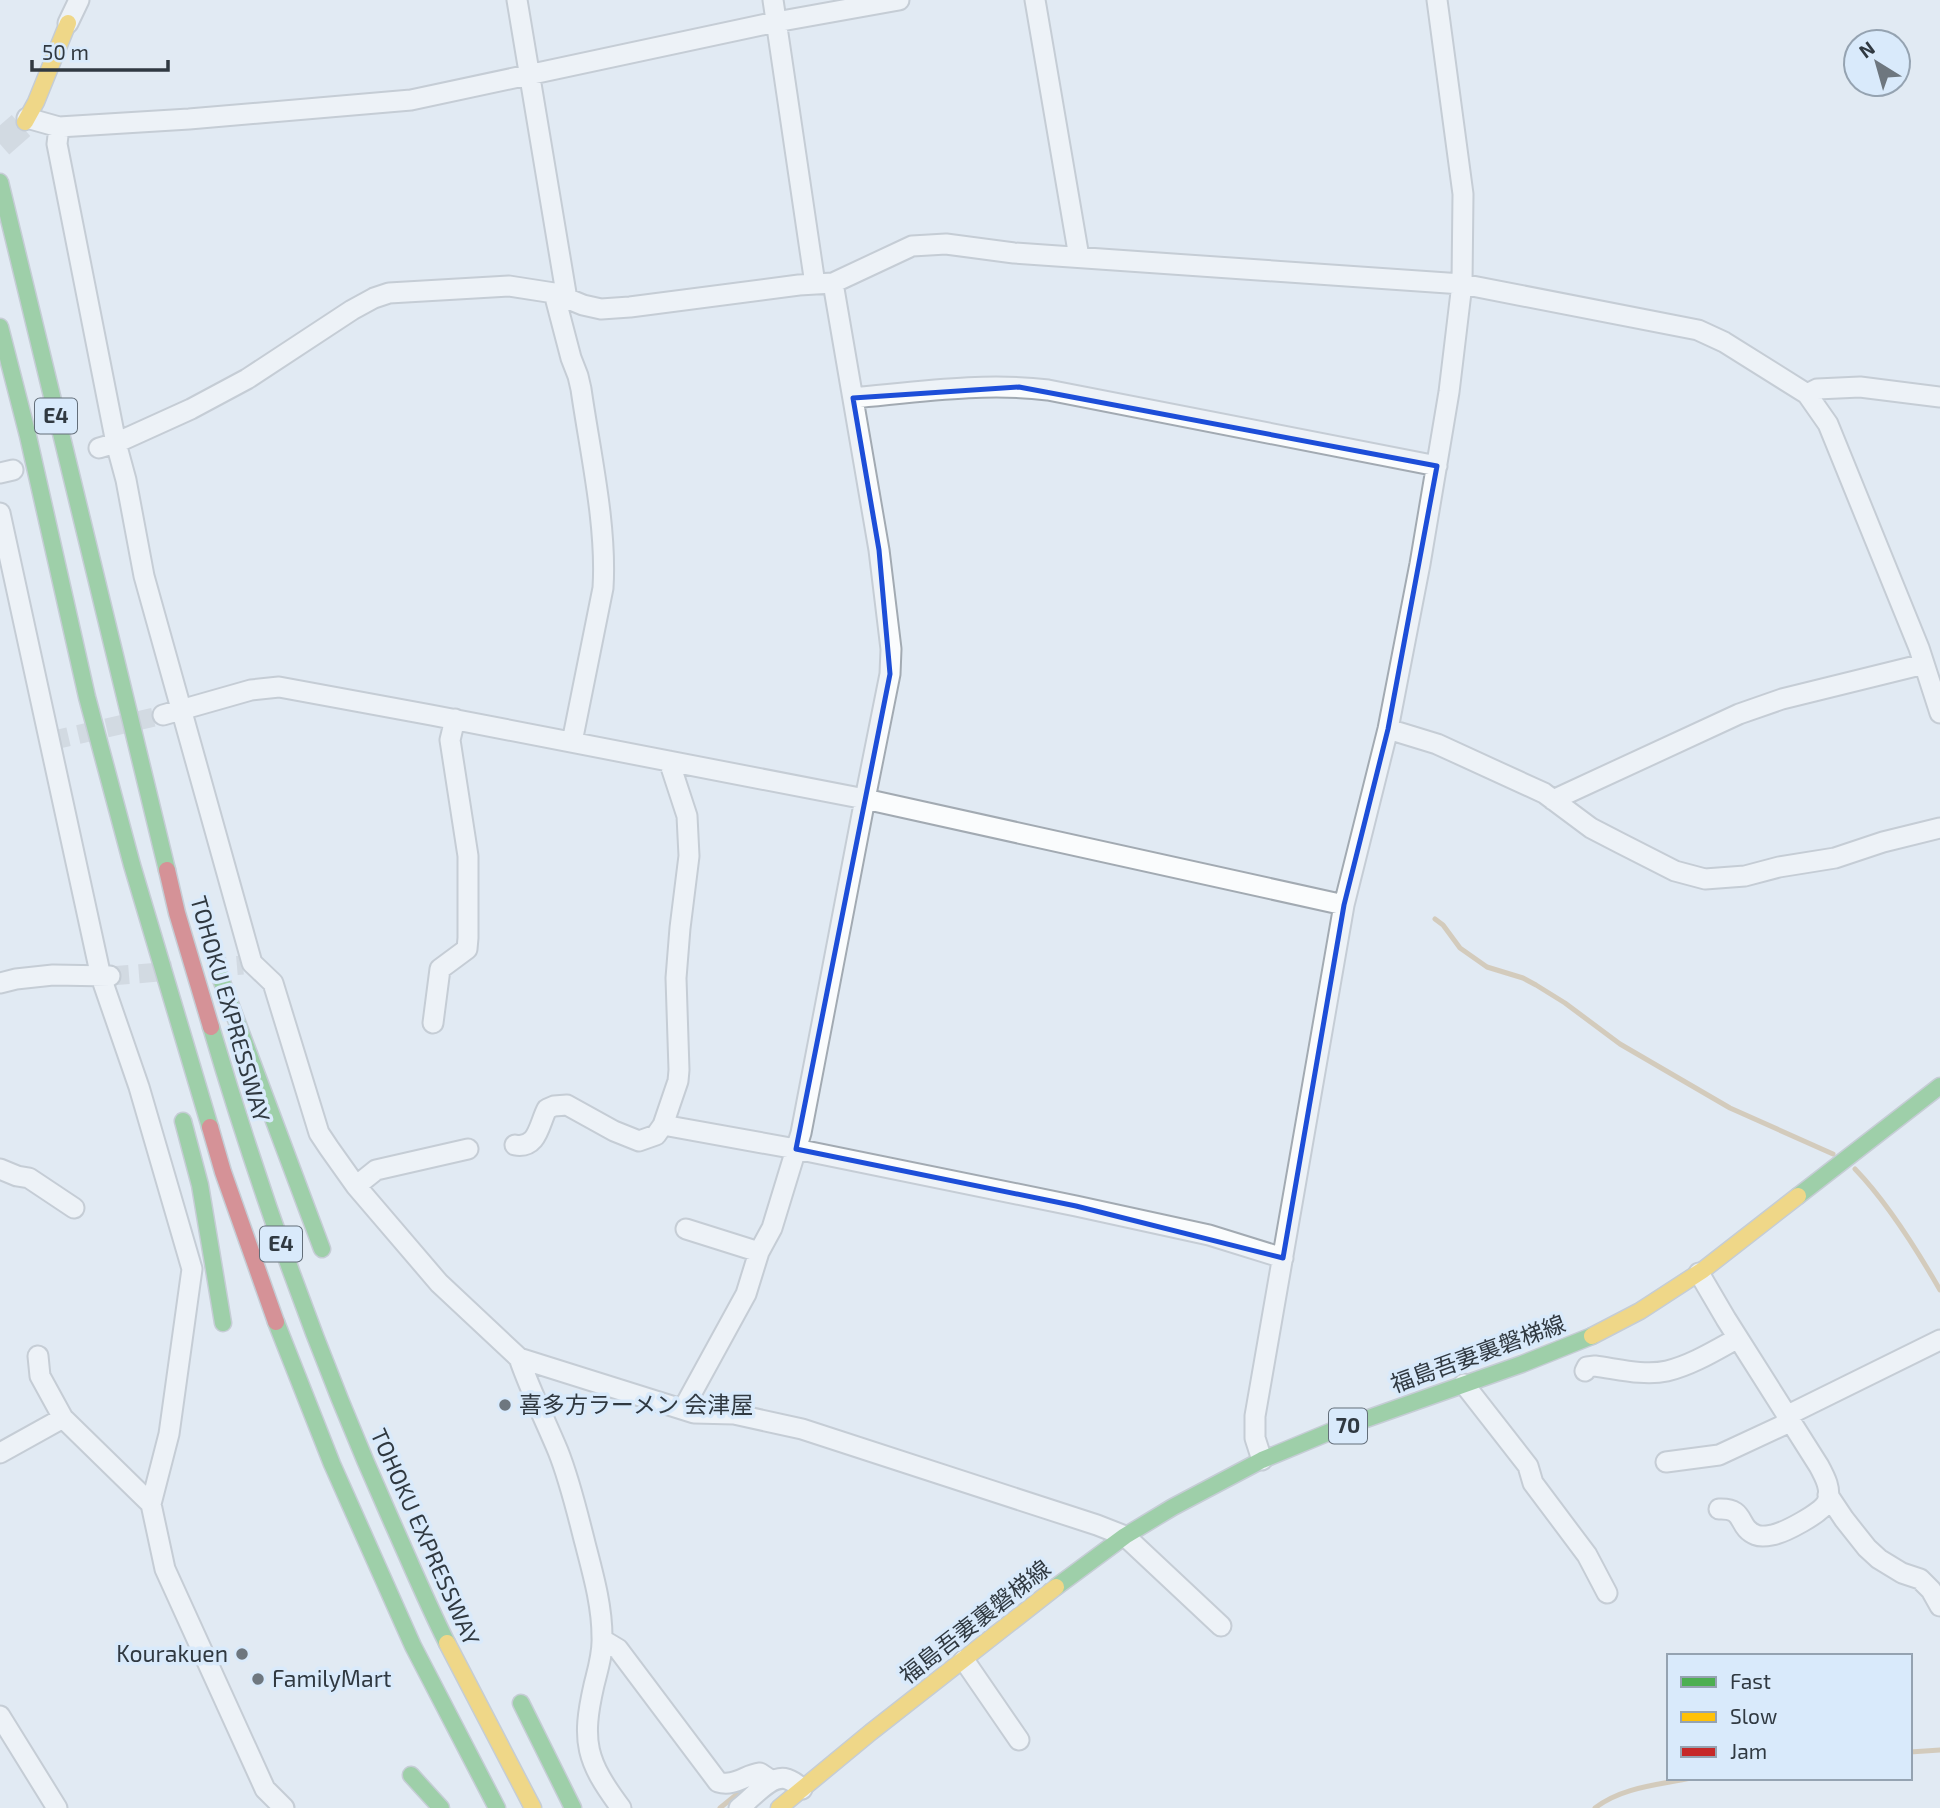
<svg xmlns="http://www.w3.org/2000/svg" width="1940" height="1808" font-family="'Exo 2','Noto Sans JP',sans-serif">
	<style>
		.lines { fill: none; stroke-linecap: round; stroke-linejoin: round }
		.stream { stroke: #c2a77b; stroke-width: 5 }
		.street-tunnel { stroke: #bec7cf; stroke-width: 19; stroke-dasharray: 19 10; stroke-linecap: butt }
		.secondary-tunnel { stroke: #bec7cf; stroke-width: 28; stroke-dasharray: 28 14; stroke-linecap: butt }
		.street-casing { stroke: #a2aab2; stroke-width: 23 }
		.fast-casing { stroke: #a2aab2; stroke-width: 19 }
		.slow-casing { stroke: #a2aab2; stroke-width: 19 }
		.jam-casing { stroke: #a2aab2; stroke-width: 19 }
		.street { stroke: #fafcfd; stroke-width: 19 }
		.fast { stroke: #4caf50; stroke-width: 16 }
		.slow { stroke: #ffc107; stroke-width: 16 }
		.jam { stroke: #c62828; stroke-width: 16 }
		.marked { fill: none; stroke: #1d4ed8; stroke-width: 5; stroke-linejoin: round }
		.poi-dot { fill: #6e777f; stroke: #d9eafb; stroke-width: 2.5 }
		.labels { text-anchor: middle; stroke-width: 7; stroke-linejoin: round; paint-order: stroke }
		.shield { fill: #d9eafb; stroke: #636e79; stroke-width: 2 }
		.shield-label { font-size: 21px; font-weight: bold; fill: #303941 }
		.street-label { font-size: 23px; fill: #303941; stroke: #d9eafb }
		.poi-label { font-size: 23px; fill: #303941; stroke: #d9eafb; text-anchor: start }
	</style>
	<rect width="100%" height="100%" fill="#e1eaf3"/>
	<g class="lines">
		<path class="stream" d="M1435,919L1443,925L1460,948L1487,967L1523,978L1536,985L1565,1003L1620,1044L1730,1108L1833,1154
			M1855,1169C1887,1202 1917,1250 1940,1290
			M1910,1752L1940,1750
			M720,1808L747,1786
			M1595,1808C1622,1787 1658,1785 1691,1778"/>
		<path class="street-tunnel" d="M50,741L163,715
			M208,968L243,965
			M110,976L172,971"/>
		<path class="secondary-tunnel" d="M0,144L25,122"/>
		<defs>
			<path id="street" d="M517,0L567,299
				M773,0L815,284
				M1035,0L1079,257
				M68,23L79,0
				M27,118L59,127L189,119L411,100L776,22L899,0
				M59,127L57,144L116,443L126,480L144,576L252,963L273,983L319,1133L329,1148L356,1186L439,1283L519,1358L694,1413L734,1414L802,1429L1097,1525L1125,1536L1221,1626
				M554,293L571,358L578,376L581,389C590,452 607,525 603,588L572,742
				M1807,394L1817,389L1860,387L1940,397
				M853,398C918,392 984,382 1048,390L1437,466
				M99,448L116,443L191,409L247,379L352,310L374,298L389,293L509,286L554,293L583,305L601,309L630,307L799,285L833,283L912,246L946,244L1014,253L1462,284L1698,330L1724,342L1807,394L1828,424L1919,648L1940,713
				M0,473L13,470
				M0,513L101,977L139,1087L192,1269L169,1434L151,1504L165,1569L265,1789L284,1808
				M163,715L251,690L279,687L431,715L865,799L1344,905
				M1388,729L1437,744L1544,793L1591,828L1620,843L1675,871L1705,879L1745,876L1779,867L1835,858L1883,842L1940,828
				M1553,800L1739,714L1782,699L1924,664
				M0,983L16,979L53,975L110,976
				M433,1023L440,969L467,949L468,938V856L450,740L455,719
				M663,1125L678,1081L679,1070L676,978L680,928L689,856L687,816L669,761
				M515,1145C538,1149 539,1124 547,1109L554,1106L567,1105L614,1131L639,1141L656,1135L663,1125L796,1149L1076,1206L1209,1235L1283,1258
				M0,1169L17,1176L29,1178L74,1208
				M356,1186L376,1170L468,1149
				M686,1229L759,1252
				M1699,1273L1726,1319L1819,1466C1825,1477 1832,1490 1827,1502C1822,1513 1784,1533 1772,1535C1767,1536 1761,1537 1756,1535C1736,1527 1747,1508 1719,1509
				M38,1356L40,1376L63,1418L151,1504
				M519,1358C530,1390 545,1420 558,1451C570,1481 577,1512 585,1543C593,1574 602,1605 602,1637C603,1653 598,1669 594,1685C581,1742 586,1761 621,1808
				M1585,1371L1587,1367L1595,1366C1618,1369 1644,1376 1667,1371C1692,1365 1716,1350 1738,1338
				M1464,1384L1528,1466L1533,1483L1587,1555L1607,1593
				M683,1409L746,1294L759,1252L772,1228L801,1133L865,799L890,674L891,649L879,550L833,283
				M1786,1416L1940,1340
				M0,1453L63,1418
				M1262,1460L1255,1438V1416L1344,905L1388,729L1420,564L1449,392L1462,284L1463,194L1437,0
				M1666,1462L1719,1455L1790,1422
				M1828,1495L1844,1519L1867,1548L1879,1559L1902,1573L1920,1579L1931,1590L1940,1606
				M603,1640L618,1649L718,1782C734,1787 745,1775 760,1773L772,1781
				M964,1660L1019,1740
				M0,1716L57,1808
				M739,1808C752,1799 770,1774 787,1779C793,1781 798,1785 802,1789"/>
			<path id="fast" d="M0,182L167,870
				M0,327L28,436L87,697L132,865L210,1127
				M219,974L322,1249
				M211,1027C261,1196 320,1361 392,1522C410,1562 427,1603 447,1643
				M183,1121L200,1185L223,1323
				M1798,1196L1940,1086
				M276,1322L332,1464L413,1646L497,1808
				M1056,1587L1125,1536L1173,1507L1262,1460L1332,1431L1522,1364L1592,1336
				M521,1703L573,1808
				M411,1775L441,1808"/>
			<path id="slow" d="M25,122L36,102L68,23
				M1592,1336L1640,1311L1703,1270L1798,1196
				M447,1643L533,1808
				M779,1808L871,1732L1056,1587"/>
			<path id="jam" d="M167,870L177,913L211,1027
				M210,1127L223,1172L276,1322"/>
		</defs>
		<use href="#street" class="street-casing"/>
		<use href="#fast" class="fast-casing"/>
		<use href="#slow" class="slow-casing"/>
		<use href="#jam" class="jam-casing"/>
		<use href="#street" class="street"/>
		<use href="#fast" class="fast"/>
		<use href="#slow" class="slow"/>
		<use href="#jam" class="jam"/>
	</g>
	<path d="M0 0H1940V1808H0ZM1019,387L1437,466L1388,729L1344,905L1283,1258L1076,1206L796,1149L890,674L879,550L853,398Z" fill="#e1eaf3" fill-opacity=".55" fill-rule="evenodd"/>
	<path class="marked" d="M1019,387L1437,466L1388,729L1344,905L1283,1258L1076,1206L796,1149L890,674L879,550L853,398Z"/>
	<g class="poi-dot">
		<circle cx="505" cy="1405" r="7"/>
		<circle cx="242" cy="1654" r="7"/>
		<circle cx="258" cy="1679" r="7"/>
	</g>
	<g class="labels">
		<g class="shield">
			<rect x="35" y="398.5" width="42" height="35" rx="5"/>
			<rect x="260" y="1226.5" width="42" height="35" rx="5"/>
			<rect x="1329" y="1408.5" width="38" height="35" rx="5"/>
		</g>
		<g class="shield-label">
			<text x="56" y="423">E4</text>
			<text x="281" y="1251">E4</text>
			<text x="1348" y="1433">70</text>
		</g>
		<g class="street-label">
			<text transform="translate(230 1009) rotate(74)" y="8">TOHOKU EXPRESSWAY</text>
			<text transform="translate(1478 1354) rotate(-20)" y="8">福島吾妻裏磐梯線</text>
			<text transform="translate(425 1537) rotate(66)" y="8">TOHOKU EXPRESSWAY</text>
			<text transform="translate(975 1622) rotate(-38)" y="8">福島吾妻裏磐梯線</text>
		</g>
		<g class="poi-label">
			<text x="519" y="1413">喜多方ラーメン 会津屋</text>
			<text x="228" y="1662" text-anchor="end">Kourakuen</text>
			<text x="272" y="1687">FamilyMart</text>
		</g>
	</g>
	<rect x="1667" y="1654" width="245" height="126" fill="#d9eafb" stroke="#95a3b1" stroke-width="2"/>
	<rect x="1681" y="1677" width="35" height="10" fill="#4caf50" stroke="#95a3b1" stroke-width="2"/>
	<text x="1730" y="1689" font-size="21" fill="#303941">Fast</text>
	<rect x="1681" y="1712" width="35" height="10" fill="#ffc107" stroke="#95a3b1" stroke-width="2"/>
	<text x="1730" y="1724" font-size="21" fill="#303941">Slow</text>
	<rect x="1681" y="1747" width="35" height="10" fill="#c62828" stroke="#95a3b1" stroke-width="2"/>
	<text x="1730" y="1759" font-size="21" fill="#303941">Jam</text>
	<g transform="translate(1877 63) rotate(323)"><circle r="33" fill="#d9eafb" stroke="#95a3b1" stroke-width="2"/>
	<path d="M0-5L12 26L0 18L-12 26Z" fill="#6e777f"/>
	<text y="-10" font-size="19" font-weight="bold" text-anchor="middle" fill="#303941">N</text>
	</g>
	<path d="M32 60v10h136v-10" fill="none" stroke="#303941" stroke-width="3.5"/>
	<text x="42" y="60" font-size="21" fill="#303941" stroke="#d9eafb" stroke-width="5" paint-order="stroke">50 m</text>
</svg>
